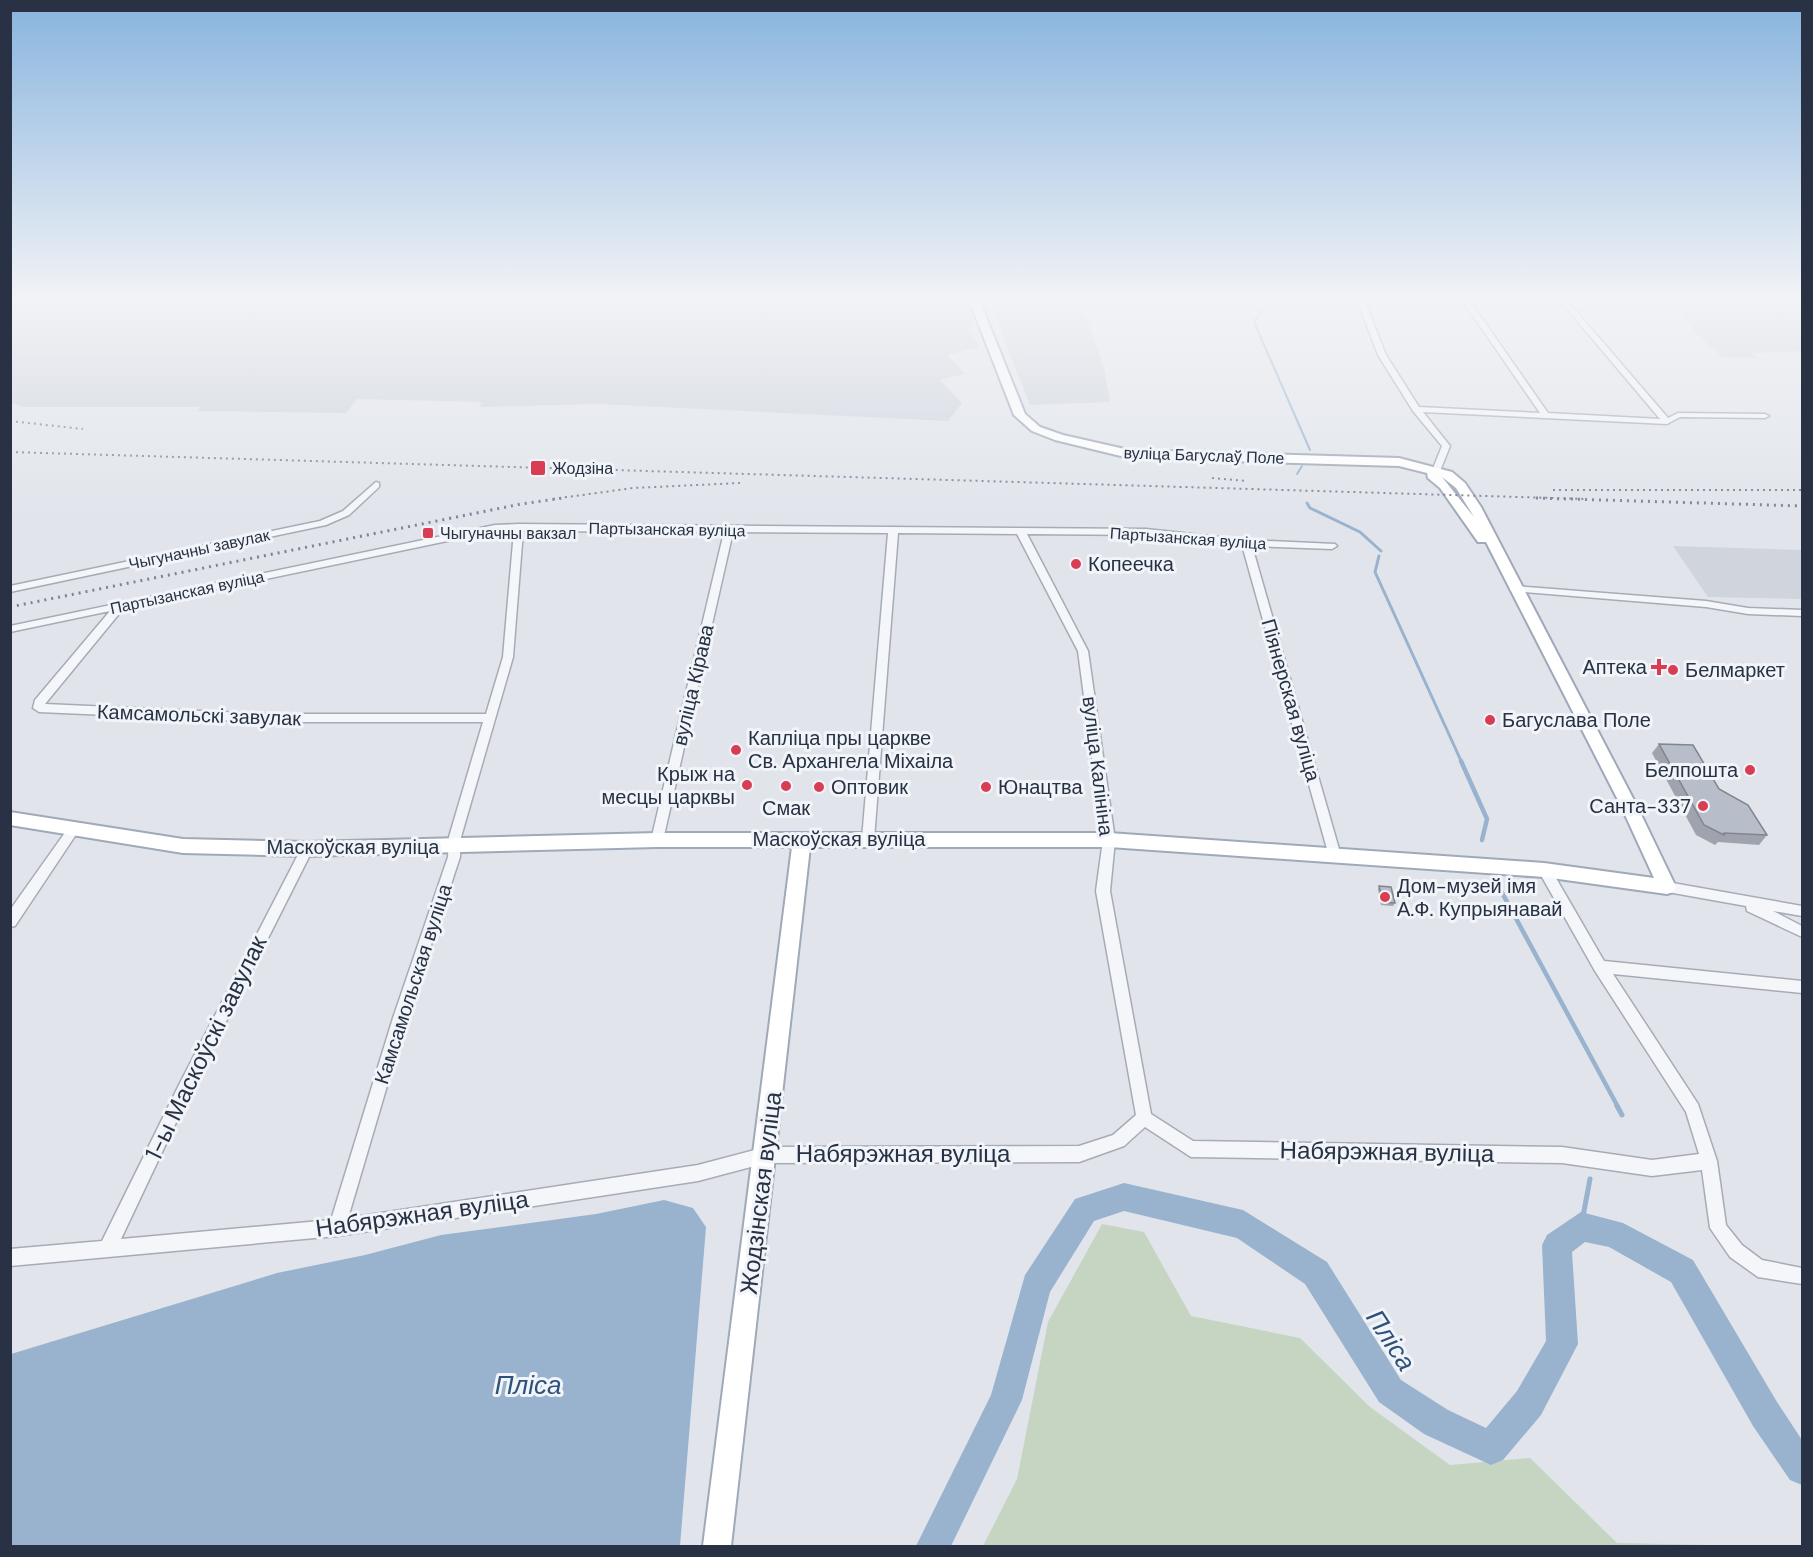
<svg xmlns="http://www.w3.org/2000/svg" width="1813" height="1557" font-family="'DM Sans',sans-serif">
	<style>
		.built { fill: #cfd4dd }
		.green { fill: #c6d5c1 }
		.water { fill: #99b3ce }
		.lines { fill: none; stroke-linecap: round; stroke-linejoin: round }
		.stream-far3 { stroke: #99b3ce; stroke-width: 2 }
		.stream-far2 { stroke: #99b3ce; stroke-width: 3 }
		.stream-far1 { stroke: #99b3ce; stroke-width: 4.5 }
		.stream { stroke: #99b3ce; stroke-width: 5 }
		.river { fill: #99b3ce; fill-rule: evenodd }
		.minor-casing { stroke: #a6acb6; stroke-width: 3 }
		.major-casing { stroke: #9fa9b8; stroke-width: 4 }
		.minor { fill: #f4f6f9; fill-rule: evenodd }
		.major { fill: #fff; fill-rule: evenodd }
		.rail-far1 { stroke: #798496; stroke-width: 2; stroke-dasharray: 2 4; stroke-linecap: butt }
		.rail { stroke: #798496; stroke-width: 3; stroke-dasharray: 2 5; stroke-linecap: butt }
		.wall { fill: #9ea3ad }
		.building { fill: #b8bec9; stroke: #81858d; stroke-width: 1.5 }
		.poi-dot { fill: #d93d54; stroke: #f1f4f8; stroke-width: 2 }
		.labels { text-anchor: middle; stroke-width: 6; stroke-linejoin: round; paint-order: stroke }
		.far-street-label { font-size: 16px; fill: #283244; stroke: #f1f4f8 }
		.far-poi-label { font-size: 16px; fill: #283244; stroke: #f1f4f8; text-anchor: start }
		.poi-label { font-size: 20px; fill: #283244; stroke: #f1f4f8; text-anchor: start }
		.street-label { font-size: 20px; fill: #283244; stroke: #f1f4f8 }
		.near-street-label { font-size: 24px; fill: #283244; stroke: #f1f4f8 }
		.near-water-label { font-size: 26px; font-style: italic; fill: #2e517c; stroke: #f1f4f8 }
	</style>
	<rect width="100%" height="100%" fill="#e1e5eb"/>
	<path class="built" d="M10,297H964L975,325L969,327L979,347L947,355L965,374L940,380L962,403L948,421L599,404L479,407L482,402L357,399L346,413L197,411L200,407H24L11,403Z
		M988,297H1080L1104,369L1110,402L1030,405Z
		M1674,297H1802V351L1752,353L1758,358L1722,357L1694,331L1677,307Z
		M1673,546L1802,550V599L1708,597Z"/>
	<path class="green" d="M1102,1224L1144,1232L1191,1316L1300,1338L1370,1407L1450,1465L1530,1458L1617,1543L1765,1546H983L1017,1479L1048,1322Z"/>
	<path class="water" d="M664,1200L693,1208L706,1227L680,1546H11V1354L277,1273L365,1255L441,1235L596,1214Z"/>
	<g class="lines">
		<path class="stream-far3" d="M1270,297L1254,322L1310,450
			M1297,474L1302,466"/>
		<path class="stream-far2" d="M1307,503L1310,508L1360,532L1381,551
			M1379,556L1375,572L1462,763"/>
		<path class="stream-far1" d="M1461,761L1487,819L1482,840
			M1499,887L1618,1107"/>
		<path class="stream" d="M1617,1106L1622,1115
			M1581,1227L1590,1179"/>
		<path class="river" d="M1124,1183L1243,1210L1327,1262L1401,1380L1448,1410L1486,1428L1517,1391L1546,1341L1542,1245L1547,1235L1581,1212L1623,1223L1693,1260L1777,1402L1802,1440V1485L1790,1480L1753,1426L1671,1282L1609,1247L1585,1242L1572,1252L1578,1344L1541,1415L1503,1460L1491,1465L1424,1434L1379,1402L1305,1284L1237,1238L1124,1211L1094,1221L1050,1292L1022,1400L951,1546H916L991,1395L1025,1275L1075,1199Z"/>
		<defs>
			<path id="minor" d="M1356,297H1363L1386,355L1419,407L1540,413L1460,297H1467L1548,413L1660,419L1557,297H1564L1668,418L1678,413L1765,414L1769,416L1765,418L1680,417L1667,424L1423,412L1450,446L1440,471L1433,473L1432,471L1442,446L1413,411L1378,355Z
				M376,482L379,483V487L349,515L326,525L10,592V586L320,521L343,511Z
				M519,524L1146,529L1246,540L1335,544L1337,546L1332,549L1252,546L1341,856L1340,860H1330L1329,856L1242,545L1146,535L1027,534L1088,651L1115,840L1110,891L1151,1114L1193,1141L1562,1147L1652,1160L1699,1154L1686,1112L1595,971L1538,870L1539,866L1544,865L1549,866L1604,961L1802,981V993L1613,974L1698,1104L1717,1161L1726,1225L1742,1245L1762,1260L1802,1268V1284L1758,1277L1730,1257L1710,1228L1702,1170L1652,1176L1562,1163L1191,1157L1145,1127L1124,1146L1079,1162L766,1163L698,1181L337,1236L10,1266V1249L102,1241L179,1085L301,849L302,845H312L313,849L189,1095L121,1239L331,1220L393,1018L448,857L449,837L483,722H266L39,712L33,708L35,700L110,611L10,632V626L495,525ZM495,531H514L503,657L486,714H266L45,704L123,609ZM523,531L724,532L651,840L653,843H661L663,840L733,532L888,533L862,839L864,842H872L874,839L898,533L1017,534L1078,651L1103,840L1096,891L1136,1115L1113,1135L1079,1146L766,1147L698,1165L348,1218L407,1018L460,857L461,837L513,657Z
				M1515,586L1706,601L1748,608L1802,610V616L1748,614L1706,607L1511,591L1510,589Z
				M73,825L77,827L79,830L15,926L10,927V910L69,827Z
				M1667,882L1802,906V916L1773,911L1802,926V937L1747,911L1746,906L1662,891L1660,887L1662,883Z"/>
			<path id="major" d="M968,297H978L1025,414L1040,427L1063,435L1129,450L1399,458L1452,472L1465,483L1481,507L1637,806L1676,887L1673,892L1667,894L1544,877L1109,847H810L731,1546H703L792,847H657L307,856L183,853L10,825V812L183,839L307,842L657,833H1109L1544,863L1654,878L1621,806L1486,542H1478L1440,488L1428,478L1427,473L1399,466L1129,458L1055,440L1032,431L1014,415ZM1442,477L1456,488L1474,517Z"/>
		</defs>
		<use href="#minor" class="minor-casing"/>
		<use href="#major" class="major-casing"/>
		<use href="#minor" class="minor"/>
		<use href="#major" class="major"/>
		<path class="rail-far1" d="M10,421L83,429
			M10,452L1586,499
			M1212,478L1247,481
			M1553,490H1802
			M553,499L633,488L740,483"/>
		<path class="rail" d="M1536,498L1802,506
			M10,607L521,504L563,498"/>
	</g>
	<path class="wall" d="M1659,744L1767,835L1759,845L1718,842L1715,845L1696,835L1652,753Z
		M1379,886L1395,903L1393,906L1381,905L1378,889Z"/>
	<path class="building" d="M1659,744L1693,745L1719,789L1748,805L1767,835L1724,833V835L1704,825Z
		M1379,886L1391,887L1395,903L1383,902Z"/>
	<linearGradient id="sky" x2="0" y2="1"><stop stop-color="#88b4de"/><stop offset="0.58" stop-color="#f2f3f6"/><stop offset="1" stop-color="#f2f3f6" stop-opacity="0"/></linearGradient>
	<rect width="1813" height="515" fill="url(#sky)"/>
	<g class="poi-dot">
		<rect x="530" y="460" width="16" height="16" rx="3"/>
		<rect x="422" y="527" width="12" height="12" rx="3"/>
		<circle cx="1076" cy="564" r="6"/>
		<path d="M1656 658h6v6h6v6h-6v6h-6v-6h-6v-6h6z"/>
		<circle cx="1673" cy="670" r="6"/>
		<circle cx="1490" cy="720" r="6"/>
		<circle cx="736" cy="750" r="6"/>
		<circle cx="1750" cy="770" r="6"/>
		<circle cx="747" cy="785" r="6"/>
		<circle cx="786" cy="786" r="6"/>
		<circle cx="819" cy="787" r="6"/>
		<circle cx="986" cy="787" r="6"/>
		<circle cx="1703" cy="806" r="6"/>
		<circle cx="1385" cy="897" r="6"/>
	</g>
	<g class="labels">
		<g class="far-street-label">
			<text transform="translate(1204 455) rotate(2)" y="6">вуліца Багуслаў Поле</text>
			<text transform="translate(667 529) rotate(1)" y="6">Партызанская вуліца</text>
			<text transform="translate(1188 538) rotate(4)" y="6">Партызанская вуліца</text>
			<text transform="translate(199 549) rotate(-12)" y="6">Чыгуначны завулак</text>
			<text transform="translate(187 592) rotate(-12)" y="6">Партызанская вуліца</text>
		</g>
		<g class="far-poi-label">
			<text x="552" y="474">Жодзіна</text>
			<text x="440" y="539">Чыгуначны вакзал</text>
		</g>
		<g class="poi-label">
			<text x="1088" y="571">Копеечка</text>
			<text x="1647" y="674" text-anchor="end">Аптека</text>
			<text x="1685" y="677">Белмаркет</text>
			<text x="1502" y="727">Багуслава Поле</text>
			<text x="748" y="745">Капліца пры царкве<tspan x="748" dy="23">Св. Архангела Міхаіла</tspan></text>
			<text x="1738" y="777" text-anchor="end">Белпошта</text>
			<text x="735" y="781" text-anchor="end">Крыж на<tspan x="735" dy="23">месцы царквы</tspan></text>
			<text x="831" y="794">Оптовик</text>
			<text x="998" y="794">Юнацтва</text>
			<text x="1691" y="813" text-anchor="end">Санта-337</text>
			<text x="786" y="815" text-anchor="middle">Смак</text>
			<text x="1397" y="893">Дом-музей імя<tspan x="1397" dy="23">А.Ф. Купрыянавай</tspan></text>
		</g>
		<g class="street-label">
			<text transform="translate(693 685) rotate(-77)" y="7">вуліца Кірава</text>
			<text transform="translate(1291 700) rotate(74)" y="7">Піянерская вуліца</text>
			<text transform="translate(199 715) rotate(2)" y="7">Камсамольскі завулак</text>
			<text transform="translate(1098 766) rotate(83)" y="7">вуліца Калініна</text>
			<text x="839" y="846">Маскоўская вуліца</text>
			<text x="353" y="854">Маскоўская вуліца</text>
			<text transform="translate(413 984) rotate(-72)" y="7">Камсамольская вуліца</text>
		</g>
		<g class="near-street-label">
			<text transform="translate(206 1048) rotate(-64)" y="8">1-ы Маскоўскі завулак</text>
			<text transform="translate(1387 1152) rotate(1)" y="8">Набярэжная вуліца</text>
			<text x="903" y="1162">Набярэжная вуліца</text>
			<text transform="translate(761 1193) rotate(-83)" y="8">Жодзінская вуліца</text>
			<text transform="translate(422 1214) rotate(-8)" y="8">Набярэжная вуліца</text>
		</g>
		<g class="near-water-label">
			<text transform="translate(1391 1340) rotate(57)" y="9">Пліса</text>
			<text x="528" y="1394">Пліса</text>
		</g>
	</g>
	<rect width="1813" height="1557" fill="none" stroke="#283244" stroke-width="24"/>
</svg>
